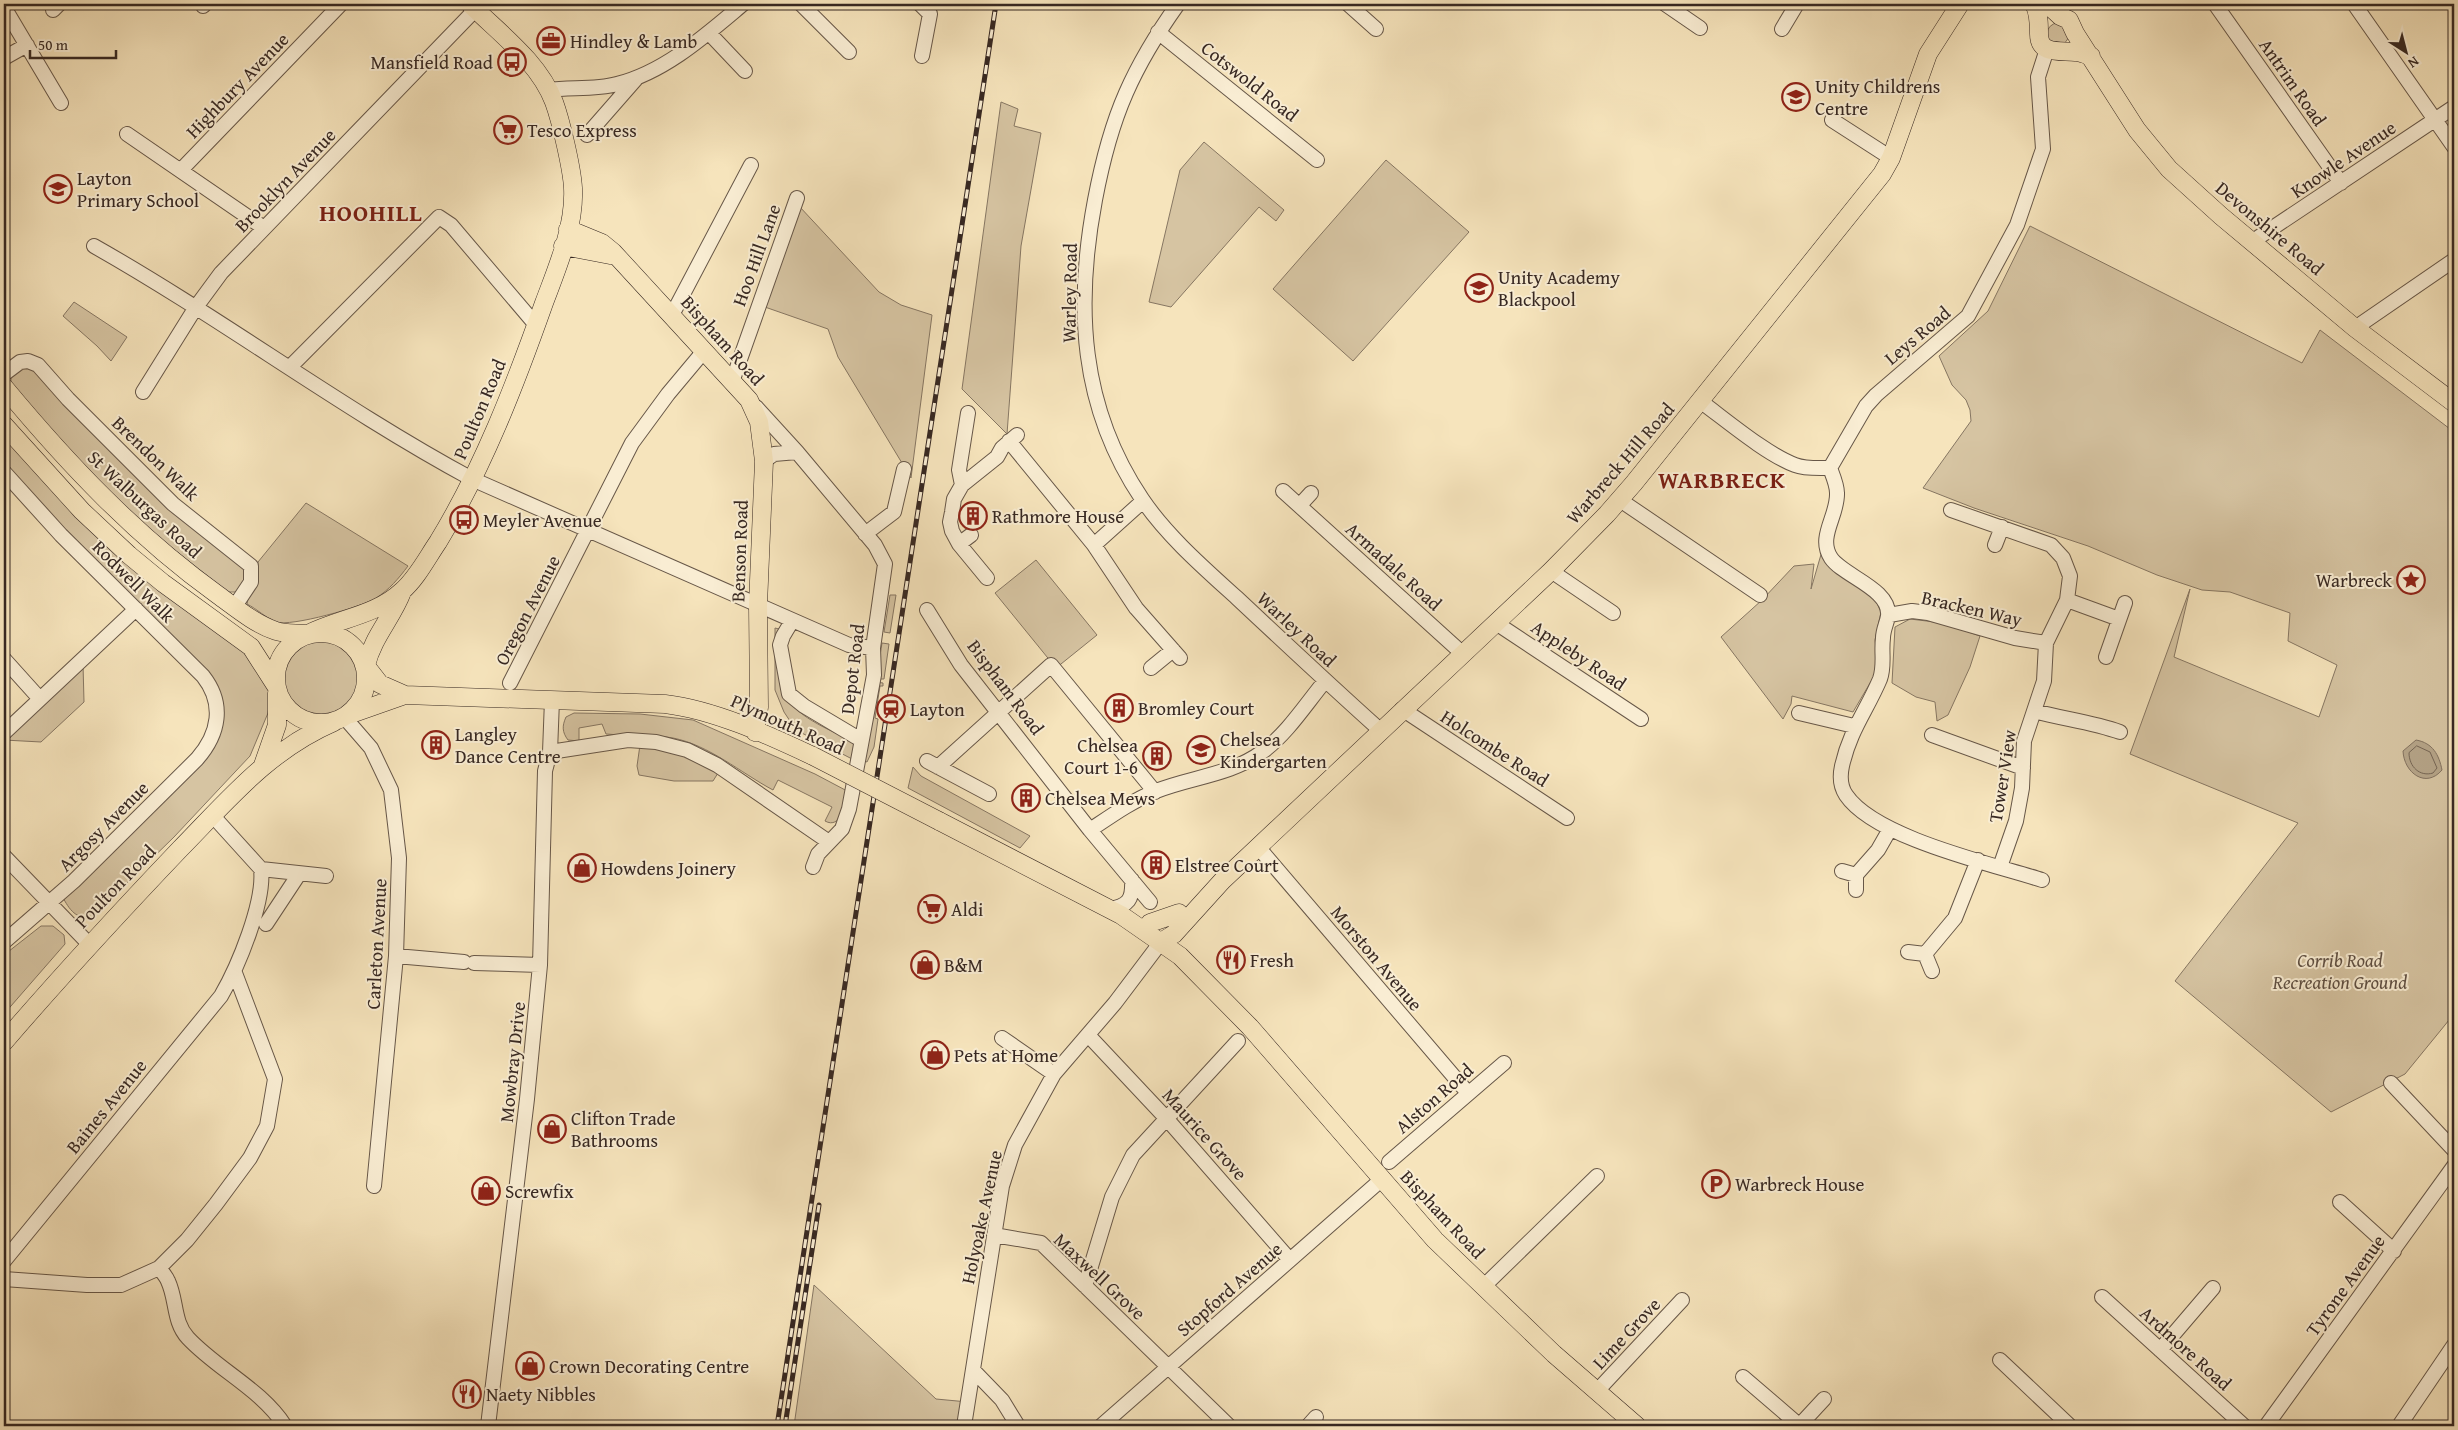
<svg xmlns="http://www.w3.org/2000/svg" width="2458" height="1430" font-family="'Gentium Book Plus',serif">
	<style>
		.green { fill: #d6c4a2; stroke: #867662 }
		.water { fill: #b5a488; stroke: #83725f }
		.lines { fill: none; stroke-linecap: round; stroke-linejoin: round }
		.shore { stroke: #766655; stroke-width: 1 }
		.minor-casing { stroke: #675748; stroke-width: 16 }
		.major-casing { stroke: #372822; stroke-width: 19 }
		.minor { stroke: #f9edd3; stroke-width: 14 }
		.major { stroke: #f6e4bc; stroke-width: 18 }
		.rail-casing { stroke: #372822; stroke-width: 5 }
		.rail { stroke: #f9edd3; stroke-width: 3; stroke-dasharray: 9; stroke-linecap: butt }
		.major-bridge-casing { stroke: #372822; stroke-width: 19; stroke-linecap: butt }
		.major-bridge { stroke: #f6e4bc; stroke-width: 18 }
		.labels { text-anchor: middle; stroke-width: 4; stroke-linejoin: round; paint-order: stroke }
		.poi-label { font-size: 19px; fill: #372822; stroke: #f9edd3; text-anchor: start }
		.street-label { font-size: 19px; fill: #372822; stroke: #f9edd3 }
		.park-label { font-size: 19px; font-style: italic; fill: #5f4f42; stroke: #f9edd3 }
		.district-label { font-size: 24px; font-weight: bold; letter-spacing: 1px; fill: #7a1f14; stroke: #f9edd3 }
	</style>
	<rect width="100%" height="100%" fill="#f6e4bc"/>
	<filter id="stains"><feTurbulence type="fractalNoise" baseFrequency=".004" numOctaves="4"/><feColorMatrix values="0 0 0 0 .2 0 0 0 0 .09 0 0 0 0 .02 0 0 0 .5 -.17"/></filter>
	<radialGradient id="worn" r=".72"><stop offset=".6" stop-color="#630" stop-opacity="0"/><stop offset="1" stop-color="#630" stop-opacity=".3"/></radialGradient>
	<path class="green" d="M2047 34a11 11 0 1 1 22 0a11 11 0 1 1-22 0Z
		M1001,102L1018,109L1014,126L1041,133L1021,246L1007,434L962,389Z
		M1204,142L1284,210L1276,221L1259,207L1171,307L1149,302L1180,170Z
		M1386,160L1469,232L1353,361L1273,289Z
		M799,206L879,292L901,305L932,315L911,478L838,357L828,329L762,306Z
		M2030,226L2302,363L2320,330L2454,432V1014L2405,1074L2331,1112L2175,981L2298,823L2130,754L2190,589L2174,657L2319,717L2337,665L2288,641L2290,613L2230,592L2202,590L2157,575L2088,546L1974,508L1923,488L1971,421L1970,410L1966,400L1952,385L1939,356L1988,311Z
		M74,302L127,337L111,361L97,346L63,316Z
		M28,361L243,567L247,576L237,592H228L134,518L11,386V373Z
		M4,425L48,476L246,643L272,684L268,713L250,756L174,837L91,918C74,919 68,907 61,894L212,740L208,682L4,469Z
		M306,503L408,566C399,578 389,590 376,598C362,607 291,627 276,622C266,618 257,609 247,604C249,589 257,577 258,562Z
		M1822,551L1875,599L1881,612L1875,640L1878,664L1873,678L1853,712L1792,696L1791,704L1783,719L1721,637L1762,600L1794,566L1814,564L1811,589Z
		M1036,560L1097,635L1056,668L995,593Z
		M890,595H896L890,633L884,632Z
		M1910,619L1943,623L1980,636L1970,667L1948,715L1937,721L1935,702L1916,697L1892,683L1895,627Z
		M775,628L779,629L777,640L785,696C799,719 833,731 856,743L854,760L796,730L784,712L775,690Z
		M283 678a38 38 0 1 1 76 0a38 38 0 1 1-76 0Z
		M882,643L889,644L884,679H880L877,674Z
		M83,664L84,702L41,742L4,740Z
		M876,682L883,683V686H880L875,718L878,719L874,747L867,762L864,761Z
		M574,713L640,714L693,720L815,774L849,792C846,803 841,830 825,821L832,807L778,780L773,790C741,773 709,745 673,738C651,734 628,736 606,734L602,724L579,728V741L568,740C562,732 562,726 566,717Z
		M640,745L684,753L718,773L713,781H674L639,775L637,766Z
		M913,767L921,776L1030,836L1020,848L908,788Z
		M41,926H53L64,935L65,944L4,1014V955Z
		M814,1285L936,1399L968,1402L964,1426H794Z"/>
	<path class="water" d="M2416,740C2433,743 2439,755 2442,770C2426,789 2404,773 2403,751Z"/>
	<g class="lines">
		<path class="shore" d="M2417,746L2430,752L2437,768L2433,773C2420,777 2409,767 2409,753Z"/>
		<defs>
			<path id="minor" d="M801,4L849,52
				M920,4L930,14L922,56
				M1178,4C1158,32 1140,61 1126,93C1111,127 1102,163 1095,200C1075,306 1080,407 1142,499C1167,536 1204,568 1237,598C1285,643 1332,687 1380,730
				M1348,4L1376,29
				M1665,4L1700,28
				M2215,4L2341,183
				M2354,4L2454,147
				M203,6L205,4
				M4,7L61,103
				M53,10L59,4
				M1782,29L1797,4
				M1158,32L1317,160
				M709,33L745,71
				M4,58L27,45
				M548,90C571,87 595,90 617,84C665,72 706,35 743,4
				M1832,120L1891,158
				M127,134L264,228
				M587,135L636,79
				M181,170L341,4
				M2253,241L2454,107
				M94,246C223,319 342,409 472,479L849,645L873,648
				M672,315L751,165
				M2355,328L2454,260
				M290,367L439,217L451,225L536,325
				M4,374L20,362L28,361L38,365L68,399L173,504L251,566V582L235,606
				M732,382L797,198
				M143,392L196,307L221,273L475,10
				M1700,401C1726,420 1766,454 1795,465C1805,469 1818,468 1830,468L1866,406L1876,395L1968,316L2017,225L2043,149L2038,77L2047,49
				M756,407L797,452L875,545L885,564L873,648L874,675L849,809L842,829L818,854L813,867
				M1009,441L1094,545L1136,608L1180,658
				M764,461L774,454L797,452
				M1830,468C1833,476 1837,485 1837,493C1838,516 1817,537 1831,558C1843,576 1891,589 1888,616C1887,623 1883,630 1883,638C1881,652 1885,665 1880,679C1867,710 1850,730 1842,766C1840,775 1840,786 1846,795C1875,838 1992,864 2042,880
				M4,472L61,535L203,676C225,704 219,734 197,759L74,881L4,942
				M962,485L959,470L968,413
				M1283,491L1463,654
				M1620,500L1760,595
				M1300,505L1311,493
				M1951,510L2051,545L2063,558L2070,576L2067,600L2046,643L2044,681L2024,741L2022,788L2016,821L2000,867
				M865,534L894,512L904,469
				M959,544L971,535
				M1094,545L1143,501
				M1995,545L2002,527
				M1551,571L1613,613
				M987,578L959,544L952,531L950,522L952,512L954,499L962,485L997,457L1002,448L1017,435
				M2067,600L2119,619
				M927,610L961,665L1090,830L1150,902
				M1889,615L1912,611L1928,613L2015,638L2046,643
				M792,621L783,636L780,645L789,694L804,706L856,737L862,739
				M1496,623L1641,719
				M2106,657L2125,603
				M4,659L40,699
				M1151,668L1173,650
				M510,683L632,443L668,394L704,351
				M1402,709L1567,818
				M2034,711C2063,719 2092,722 2120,732
				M1799,713L1854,726
				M345,718L371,748L391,790L399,858L396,956L374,1186
				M4,733L136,609
				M1932,735L2023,768
				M550,752L628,740L656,742L687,750L717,765L829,842
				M927,761L989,794
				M938,767L1051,665L1155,792
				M1090,830C1111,816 1132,801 1156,791C1191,777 1231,775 1262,752C1287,734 1306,704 1325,681
				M1258,847L1468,1093
				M4,856L89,944
				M261,869L326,876
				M1842,871L1856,875
				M1856,890V875L1878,850L1890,829
				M1109,909C1129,906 1133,899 1132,880
				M266,924L299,874
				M1908,952L1925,954
				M396,956L464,962
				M474,963L540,965
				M1932,971L1925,954L1955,918L1978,860
				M1088,1035L1166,1118L1290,1260
				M1002,1038L1054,1074
				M2391,1083L2454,1150
				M1389,1162L1504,1063
				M2340,1202L2394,1251
				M994,1235L1041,1243L1229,1426
				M4,1261L221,996C238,967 265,902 261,869L213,816
				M159,1268C162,1272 166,1276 168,1281C177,1300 173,1322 188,1338C218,1370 261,1389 285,1426
				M4,1279L87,1285H121L159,1268L187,1240L216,1204L250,1158L267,1126L275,1079L235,973
				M1085,1286L1112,1197L1133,1155L1238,1041
				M1483,1287L1597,1176
				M2102,1297L2244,1426
				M2160,1350L2213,1288
				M2000,1360L2070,1426
				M973,1370L1002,1400L1018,1426
				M1743,1377L1800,1426
				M1597,1391L1682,1300
				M488,1426L527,1099L540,965L545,771L550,752L552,700
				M964,1426L1002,1186L1015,1145L1054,1074L1115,1003L1161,942
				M1101,1426L1381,1180
				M1308,1426L1316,1417
				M1799,1426L1824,1399
				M2266,1426L2454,1166
				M2399,1426L2454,1345"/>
			<path id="major" d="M2034,4C2039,13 2039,24 2039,34C2039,56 2062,50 2076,52C2081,52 2086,55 2091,56
				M2047,4L2060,16L2069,20L2075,33L2137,130L2169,169L2221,216L2355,328L2454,403
				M568,229L602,243L613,252L749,400L759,422L764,461L758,605L759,707L755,732
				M563,246L610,255
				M4,387C68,464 136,536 218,595C236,608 255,624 276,631C285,634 296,633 306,634
				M4,425L82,511L129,555L163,583L251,647L276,686
				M276 678a45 45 0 1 1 90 0a45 45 0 1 1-90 0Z
				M308,634C340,618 375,616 402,591C417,578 427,558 438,542C483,468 515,385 544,303C557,268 575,227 573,188C572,169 561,121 554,102C539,62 499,33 470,4
				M366,665C373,637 392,618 402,592
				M366,666L380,684L405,695
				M351,714L405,695L665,704C715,710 768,735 813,756
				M263,765L277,725V693
				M939,821L1121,915L1180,956L1250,1027L1435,1240L1554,1354L1637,1426
				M1150,923L1179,913
				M1161,942L1174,934L1222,881L1551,571L1607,514L1634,483L1882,174L1891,158L1928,54L1960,4
				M4,1042C61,976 120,912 180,849C229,799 269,750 334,722"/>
		</defs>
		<use href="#minor" class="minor-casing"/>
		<use href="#major" class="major-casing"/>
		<use href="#minor" class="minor"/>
		<use href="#major" class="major"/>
		<defs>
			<path id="rail" d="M777,1426L996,4
				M785,1426L819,1205"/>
		</defs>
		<use href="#rail" class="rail-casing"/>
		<use href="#rail" class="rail"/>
		<defs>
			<path id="major-bridge" d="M813,756L939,821"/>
		</defs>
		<use href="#major-bridge" class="major-bridge-casing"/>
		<use href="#major-bridge" class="major-bridge"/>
	</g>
	<defs>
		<symbol id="office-ring" viewBox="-11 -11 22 22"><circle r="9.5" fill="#f9edd3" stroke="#8f2418" stroke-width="1.5"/><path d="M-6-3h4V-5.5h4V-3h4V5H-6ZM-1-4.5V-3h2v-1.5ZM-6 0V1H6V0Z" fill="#8f2418"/></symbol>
		<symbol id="bus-ring" viewBox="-11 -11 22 22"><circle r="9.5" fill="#f9edd3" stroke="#8f2418" stroke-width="1.5"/><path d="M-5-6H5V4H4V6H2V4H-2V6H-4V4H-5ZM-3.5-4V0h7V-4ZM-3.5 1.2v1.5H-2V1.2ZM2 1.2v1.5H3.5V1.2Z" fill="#8f2418"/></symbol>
		<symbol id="school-ring" viewBox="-11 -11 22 22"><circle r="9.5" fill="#f9edd3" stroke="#8f2418" stroke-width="1.5"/><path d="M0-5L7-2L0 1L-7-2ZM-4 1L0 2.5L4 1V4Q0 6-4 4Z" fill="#8f2418"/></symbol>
		<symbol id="supermarket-ring" viewBox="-11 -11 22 22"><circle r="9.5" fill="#f9edd3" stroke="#8f2418" stroke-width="1.5"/><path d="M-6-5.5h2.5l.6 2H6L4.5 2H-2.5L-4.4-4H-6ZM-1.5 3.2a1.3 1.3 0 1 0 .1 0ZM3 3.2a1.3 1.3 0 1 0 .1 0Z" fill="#8f2418"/></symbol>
		<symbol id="building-ring" viewBox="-11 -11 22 22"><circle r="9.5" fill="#f9edd3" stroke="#8f2418" stroke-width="1.5"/><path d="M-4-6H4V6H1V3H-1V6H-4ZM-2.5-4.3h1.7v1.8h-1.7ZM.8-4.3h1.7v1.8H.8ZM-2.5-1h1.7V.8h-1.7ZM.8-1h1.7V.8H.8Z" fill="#8f2418"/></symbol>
		<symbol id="sight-ring" viewBox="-11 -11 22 22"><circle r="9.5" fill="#f9edd3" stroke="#8f2418" stroke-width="1.5"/><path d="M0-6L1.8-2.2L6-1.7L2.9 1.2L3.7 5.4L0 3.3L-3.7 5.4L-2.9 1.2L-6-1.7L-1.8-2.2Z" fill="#8f2418"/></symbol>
		<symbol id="station-ring" viewBox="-11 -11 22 22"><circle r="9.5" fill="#f9edd3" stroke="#8f2418" stroke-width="1.5"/><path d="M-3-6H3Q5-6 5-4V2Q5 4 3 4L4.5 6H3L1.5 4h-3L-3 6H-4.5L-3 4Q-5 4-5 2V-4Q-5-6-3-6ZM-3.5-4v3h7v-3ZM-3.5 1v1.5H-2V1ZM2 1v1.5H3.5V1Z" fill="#8f2418"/></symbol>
		<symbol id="shop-ring" viewBox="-11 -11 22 22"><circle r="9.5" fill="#f9edd3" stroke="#8f2418" stroke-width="1.5"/><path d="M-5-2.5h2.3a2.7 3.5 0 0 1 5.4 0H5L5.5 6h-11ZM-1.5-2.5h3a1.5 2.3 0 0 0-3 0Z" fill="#8f2418"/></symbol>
		<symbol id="restaurant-ring" viewBox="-11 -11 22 22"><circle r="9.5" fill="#f9edd3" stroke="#8f2418" stroke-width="1.5"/><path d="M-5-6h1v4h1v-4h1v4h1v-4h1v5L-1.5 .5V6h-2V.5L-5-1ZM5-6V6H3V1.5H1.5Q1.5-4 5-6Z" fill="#8f2418"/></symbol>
		<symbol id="parking-ring" viewBox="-11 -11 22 22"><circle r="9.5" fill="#f9edd3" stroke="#8f2418" stroke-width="1.5"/><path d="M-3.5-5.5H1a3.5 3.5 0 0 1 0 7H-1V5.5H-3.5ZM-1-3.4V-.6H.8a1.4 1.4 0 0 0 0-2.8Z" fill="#8f2418"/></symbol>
	</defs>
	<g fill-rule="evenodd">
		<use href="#office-ring" x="535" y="25" width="32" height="32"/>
		<use href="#bus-ring" x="496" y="46" width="32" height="32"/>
		<use href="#school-ring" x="1780" y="81" width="32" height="32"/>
		<use href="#supermarket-ring" x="492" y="114" width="32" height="32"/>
		<use href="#school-ring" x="42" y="173" width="32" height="32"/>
		<use href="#school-ring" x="1463" y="272" width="32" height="32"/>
		<use href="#building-ring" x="957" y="500" width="32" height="32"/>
		<use href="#bus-ring" x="448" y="504" width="32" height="32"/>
		<use href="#sight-ring" x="2395" y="564" width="32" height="32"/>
		<use href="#building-ring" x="1103" y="692" width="32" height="32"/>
		<use href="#station-ring" x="875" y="693" width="32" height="32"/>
		<use href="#building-ring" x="420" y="729" width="32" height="32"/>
		<use href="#school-ring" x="1185" y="734" width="32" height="32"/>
		<use href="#building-ring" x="1141" y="740" width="32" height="32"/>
		<use href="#building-ring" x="1010" y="782" width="32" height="32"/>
		<use href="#building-ring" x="1140" y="849" width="32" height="32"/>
		<use href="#shop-ring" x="566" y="852" width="32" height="32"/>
		<use href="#supermarket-ring" x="916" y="893" width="32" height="32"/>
		<use href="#restaurant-ring" x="1215" y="944" width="32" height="32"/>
		<use href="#shop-ring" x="909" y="949" width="32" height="32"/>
		<use href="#shop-ring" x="919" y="1039" width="32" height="32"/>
		<use href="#shop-ring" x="536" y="1113" width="32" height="32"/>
		<use href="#parking-ring" x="1700" y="1168" width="32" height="32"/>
		<use href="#shop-ring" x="470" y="1175" width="32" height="32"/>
		<use href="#shop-ring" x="514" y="1350" width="32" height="32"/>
		<use href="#restaurant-ring" x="451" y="1378" width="32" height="32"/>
	</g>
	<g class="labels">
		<g class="poi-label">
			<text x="570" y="48">Hindley &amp; Lamb</text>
			<text x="493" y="69" text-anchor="end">Mansfield Road</text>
			<text x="1815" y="93">Unity Childrens<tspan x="1815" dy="22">Centre</tspan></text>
			<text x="527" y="137">Tesco Express</text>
			<text x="77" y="185">Layton<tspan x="77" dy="22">Primary School</tspan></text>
			<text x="1498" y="284">Unity Academy<tspan x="1498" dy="22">Blackpool</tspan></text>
			<text x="992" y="523">Rathmore House</text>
			<text x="483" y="527">Meyler Avenue</text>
			<text x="2392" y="587" text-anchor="end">Warbreck</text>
			<text x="1138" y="715">Bromley Court</text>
			<text x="910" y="716">Layton</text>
			<text x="455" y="741">Langley<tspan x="455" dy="22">Dance Centre</tspan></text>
			<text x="1220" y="746">Chelsea<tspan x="1220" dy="22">Kindergarten</tspan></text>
			<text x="1138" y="752" text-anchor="end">Chelsea<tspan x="1138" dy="22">Court 1-6</tspan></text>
			<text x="1045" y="805">Chelsea Mews</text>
			<text x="1175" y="872">Elstree Court</text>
			<text x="601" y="875">Howdens Joinery</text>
			<text x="951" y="916">Aldi</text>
			<text x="1250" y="967">Fresh</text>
			<text x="944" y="972">B&amp;M</text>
			<text x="954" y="1062">Pets at Home</text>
			<text x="571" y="1125">Clifton Trade<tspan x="571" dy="22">Bathrooms</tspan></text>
			<text x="1735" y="1191">Warbreck House</text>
			<text x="505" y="1198">Screwfix</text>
			<text x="549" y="1373">Crown Decorating Centre</text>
			<text x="486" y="1401">Naety Nibbles</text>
		</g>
		<g class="street-label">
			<text transform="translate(1250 81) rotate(38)" y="7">Cotswold Road</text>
			<text transform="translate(2293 82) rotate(55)" y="7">Antrim Road</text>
			<text transform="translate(237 85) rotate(-46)" y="7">Highbury Avenue</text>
			<text transform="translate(2343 159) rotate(-34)" y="7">Knowle Avenue</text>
			<text transform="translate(285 180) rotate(-46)" y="7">Brooklyn Avenue</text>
			<text transform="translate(2270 228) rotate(40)" y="7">Devonshire Road</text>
			<text transform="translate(756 255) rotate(-70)" y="7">Hoo Hill Lane</text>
			<text transform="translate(1069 293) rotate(-89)" y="7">Warley Road</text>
			<text transform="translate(1917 335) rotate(-40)" y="7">Leys Road</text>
			<text transform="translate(723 340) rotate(48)" y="7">Bispham Road</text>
			<text transform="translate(479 409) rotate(-67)" y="7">Poulton Road</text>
			<text transform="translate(156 458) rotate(44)" y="7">Brendon Walk</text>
			<text transform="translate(1620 463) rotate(-49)" y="7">Warbreck Hill Road</text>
			<text transform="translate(145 504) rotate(43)" y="7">St Walburgas Road</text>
			<text transform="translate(739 551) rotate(-88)" y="7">Benson Road</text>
			<text transform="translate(1394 566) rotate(42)" y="7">Armadale Road</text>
			<text transform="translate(134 581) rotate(45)" y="7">Rodwell Walk</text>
			<text transform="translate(1972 608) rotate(13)" y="7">Bracken Way</text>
			<text transform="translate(527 610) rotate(-63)" y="7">Oregon Avenue</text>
			<text transform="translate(1297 629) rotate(43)" y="7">Warley Road</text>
			<text transform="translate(1579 655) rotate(34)" y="7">Appleby Road</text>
			<text transform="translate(852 669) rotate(-83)" y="7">Depot Road</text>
			<text transform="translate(1006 687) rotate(53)" y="7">Bispham Road</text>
			<text transform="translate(788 724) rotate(24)" y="7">Plymouth Road</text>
			<text transform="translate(1495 748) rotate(33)" y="7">Holcombe Road</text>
			<text transform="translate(2002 776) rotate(-81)" y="7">Tower View</text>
			<text transform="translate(103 826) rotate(-45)" y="7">Argosy Avenue</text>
			<text transform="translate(115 886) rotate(-46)" y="7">Poulton Road</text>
			<text transform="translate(376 944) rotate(-87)" y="7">Carleton Avenue</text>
			<text transform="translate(1377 958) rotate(50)" y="7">Morston Avenue</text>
			<text transform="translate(512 1062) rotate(-84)" y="7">Mowbray Drive</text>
			<text transform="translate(1434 1098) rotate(-41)" y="7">Alston Road</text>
			<text transform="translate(106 1106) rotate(-51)" y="7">Baines Avenue</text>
			<text transform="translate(1205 1134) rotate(48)" y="7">Maurice Grove</text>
			<text transform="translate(1443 1214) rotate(47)" y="7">Bispham Road</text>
			<text transform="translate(981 1217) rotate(-78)" y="7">Holyoake Avenue</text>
			<text transform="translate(1100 1276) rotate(43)" y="7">Maxwell Grove</text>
			<text transform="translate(2345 1285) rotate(-54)" y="7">Tyrone Avenue</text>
			<text transform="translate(1229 1289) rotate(-41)" y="7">Stopford Avenue</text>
			<text transform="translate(1626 1333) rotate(-47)" y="7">Lime Grove</text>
			<text transform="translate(2186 1348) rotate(42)" y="7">Ardmore Road</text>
		</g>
		<g class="park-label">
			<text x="2340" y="967">Corrib Road<tspan x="2340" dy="22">Recreation Ground</tspan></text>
		</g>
		<g class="district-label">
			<text x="371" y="221">HOOHILL</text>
			<text x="1722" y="488">WARBRECK</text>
		</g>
	</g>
	<rect width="2458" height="1430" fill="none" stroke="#f6e4bc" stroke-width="20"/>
	<rect x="5" y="5" width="2448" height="1420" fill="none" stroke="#372822" stroke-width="2.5"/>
	<rect x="10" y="10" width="2438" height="1410" fill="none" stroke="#372822"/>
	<g transform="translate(2406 52) rotate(144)" stroke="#f9edd3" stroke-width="4" paint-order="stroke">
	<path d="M0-4L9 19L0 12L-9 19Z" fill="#372822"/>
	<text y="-8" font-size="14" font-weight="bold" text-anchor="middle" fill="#372822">N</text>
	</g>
	<path d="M30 50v8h86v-8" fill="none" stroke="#372822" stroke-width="2.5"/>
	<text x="38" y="50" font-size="15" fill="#372822" stroke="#f9edd3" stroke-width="4" paint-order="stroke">50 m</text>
	<rect width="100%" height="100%" filter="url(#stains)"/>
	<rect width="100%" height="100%" fill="url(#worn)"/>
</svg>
